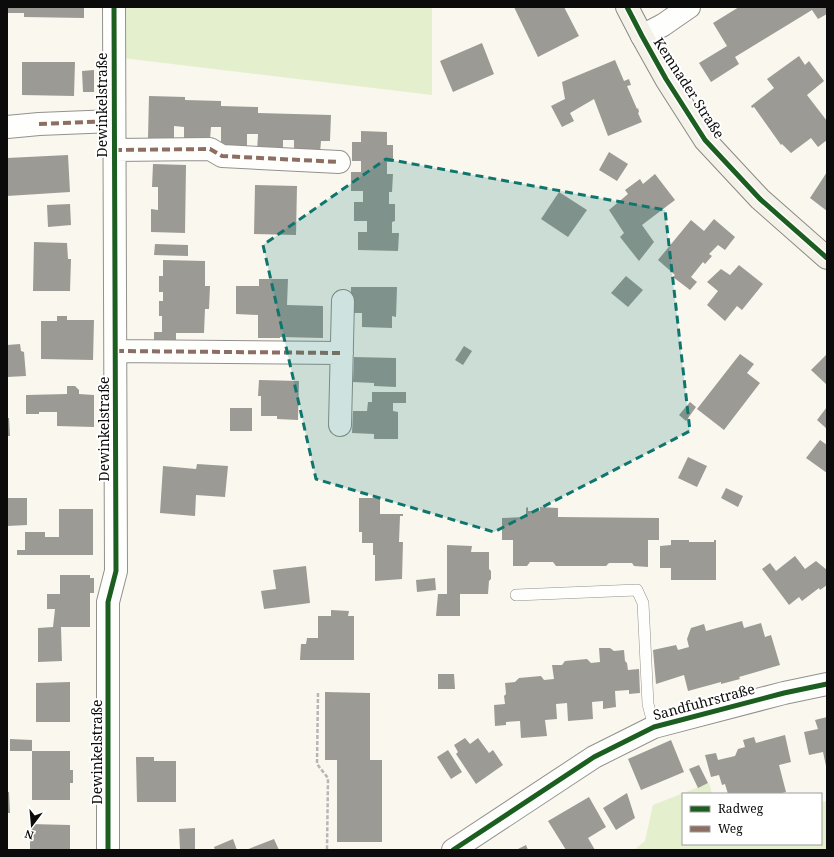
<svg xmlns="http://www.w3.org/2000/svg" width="834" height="857" font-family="'Noto Serif',serif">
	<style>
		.green { fill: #e4efce }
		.building { fill: #9c9a94 }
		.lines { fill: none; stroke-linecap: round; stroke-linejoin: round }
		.lane-casing { stroke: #93918d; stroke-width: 12 }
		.street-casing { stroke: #93918d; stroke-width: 24 }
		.secondary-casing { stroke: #898884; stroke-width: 24 }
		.path { stroke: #b7b6b5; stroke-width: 2.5; stroke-dasharray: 4 2; stroke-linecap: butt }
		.lane { stroke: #fefefc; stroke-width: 11 }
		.street { stroke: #fefefc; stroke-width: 22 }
		.secondary { stroke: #f4f2e8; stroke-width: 22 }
		.quiet { stroke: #8d6e63; stroke-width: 4; stroke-dasharray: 8 4; stroke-linecap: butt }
		.cycleway-casing { stroke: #fff; stroke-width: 8 }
		.cycleway { stroke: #1b5e20; stroke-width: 5 }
		.marked { fill: #0f766e; fill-opacity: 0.2; stroke: #0f766e; stroke-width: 3; stroke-dasharray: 8 5; stroke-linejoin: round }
		.labels { text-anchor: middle; stroke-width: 4; stroke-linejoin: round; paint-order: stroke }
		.street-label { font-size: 14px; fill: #0b0b0b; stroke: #fff }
	</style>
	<rect width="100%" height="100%" fill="#faf7ee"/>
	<path class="green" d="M122,7H432V95L122,58Z
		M709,783L712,794H683V844H821V802L827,801V850H634L645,841L653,805Z"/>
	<path class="building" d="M7,7H84V18L24,17V13H7Z
		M514,7H564L579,36L538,57Z
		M739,7H827V14L818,19L812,10L735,57L739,64L711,82L699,63L727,46L713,23Z
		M482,43L494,74L453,92L440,61Z
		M799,56L805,65L809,61L824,81L807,95L827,121V140L818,147L811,138L791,153L782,144L781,145L754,107L752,108L751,106L774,88L767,79Z
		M615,60L624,81L629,79L631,85L627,86L637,109L638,108L639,112L638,113L642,122L608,136L594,99L570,113L574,121L562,127L551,106L565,99L562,82Z
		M22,62H75L74,96L22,95Z
		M94,70V92H83L82,71Z
		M149,96L185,97V100L221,101V106L258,107V113L331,115L330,141H321L320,153H294V140H283V152H257L258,134H247V146L221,145V127H211L210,139H184V127L174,126V139L148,138Z
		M361,131L387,132V145H393V162H387V174H393L392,192H389V204H395V221L392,222V233H399L398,251L358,250V232H367V221H354V202H363V191H351V172H361V161H352V142H361Z
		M609,152L628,164L617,181L599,170Z
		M68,155L70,192L7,196V158Z
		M153,164L186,165L185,233L151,232V209L158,210V187H152Z
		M827,172V211L810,198Z
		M655,174L675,200L642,225L654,242L639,261L620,237L624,233L609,210L628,194L625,190L640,179L643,184Z
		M255,185L297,186L296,235L254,234Z
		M559,192L587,210L568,237L541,219Z
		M70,204L71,225L48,227L47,205Z
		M714,219L735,237L725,250L718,245L709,254L712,256L705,264L703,262L691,277L697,282L690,290L673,277L675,275L658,260L691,220L704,231Z
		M34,242L67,243L68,259H71L70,291H33Z
		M155,244L188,245V256L154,255Z
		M163,260L205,261V286H210L209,309H205L204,333H176V344H154V332H162V316H159V301H163V292H159V276H163Z
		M739,265L763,284L742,310L737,306L725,321L707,305L718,291L707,282L721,269L730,275Z
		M626,276L643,290L628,307L611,293Z
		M259,279H288L287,305L323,306V338L280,337V338H258V315L236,314V286H259Z
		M351,287H397L396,317L392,316V328L362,327V313H350Z
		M57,316H67V320H94L93,360L41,359V321H57Z
		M20,344L21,351L24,352L26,376L7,377V345Z
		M464,346L472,351L463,365L455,360Z
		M740,354L754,364L747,373L760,383L724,430L697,409Z
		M827,354V385L811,370Z
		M354,357L396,358V387L374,386V383L353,382Z
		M259,380L299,381L298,420L277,419V416H261V396H258Z
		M67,386H75L79,390V394L94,395V427L57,426V412H39V414H26V395L67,394Z
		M372,392H406V403H393V411L398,412V439H374V434L352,433L353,411H367L368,402H372Z
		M690,402L696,407L686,421L679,415Z
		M827,407V429L817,420Z
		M230,408H252V431H230Z
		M7,418H9L10,436H7Z
		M820,440L827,445V473L806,458Z
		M688,457L707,466L697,487L678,478Z
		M197,464L228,466L225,497L196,495L195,516L160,513L163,466L196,469Z
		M726,488L743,496L738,507L721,498Z
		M7,498H27V525L7,526Z
		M359,498H380V514H403V516H400L399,542H403L402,579L375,581V555H373V543H362V532H359Z
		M528,507V511H540V507L558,508V517L659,518V540H648V567L634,566L632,563H609L606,566H556L553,562H530L527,566H513V540H502V518L526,517V508Z
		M59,509H93V555H17V550H25V532H45V537H59Z
		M671,540H689V542H714V540H716V580H671V568H660V546L671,545Z
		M447,545L472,546L471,552H489V569L491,571V579L489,581L488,594H460V616H436L438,594H447Z
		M795,556L805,569L816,561L827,570V585L820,590L819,588L802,601L799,597L789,605L762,569L770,563L776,571Z
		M306,566L310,603L264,609L261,591L276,589L273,570Z
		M60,575H90V578H94V593H90V627H61L62,661L38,662V628L53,627L55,609H47V594H60Z
		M435,578L436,590L417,592L416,580Z
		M331,610L349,611L348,616H354V660H300L301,644H306L307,638H318V616H331Z
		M742,621L744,628L761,623L765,637L771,635L780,665L739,677L740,679L721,684V682L688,691L684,675L656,684L653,650L676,645L678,650L689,647L687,639L691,628L704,624L706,631Z
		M599,648H610L614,651L624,650L625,661L627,663L628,670L639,669L640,693L629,694V690L615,691L616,707L603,709V701L592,702L593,719L568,721L567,703L556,704L557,719L545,720L547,736L521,738L520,721L506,722V725L495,726L494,705L505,704L504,696L506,694L505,683L515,682L519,678L541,676L544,680L554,679L552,665H562L565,661L587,659L591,663L600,662Z
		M438,674H454L455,689H438Z
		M70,682V722H36V683Z
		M325,692L370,693V760H382V842H337V760H325Z
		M827,717V766H826L823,752L809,755L804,732L818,729L815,720Z
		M785,735L791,762L779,765L786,792L778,794H728L725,784L722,785L719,775L711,777L705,755L716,753L718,760L735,756L738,749L745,747L743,740L754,737L756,743Z
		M465,738L470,744L478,738L489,753L493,750L503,765L476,784L456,754L458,752L454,745Z
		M10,739L32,740V751H10Z
		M671,740L684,772L641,790L628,759Z
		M448,750L462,772L451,779L437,757Z
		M32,751H70V770H73V783H70V800H32Z
		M136,757H154V761H176V802H137Z
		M699,765L708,783L698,788L689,769Z
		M7,792H9L10,813H7Z
		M627,793L635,818L616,830L603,808Z
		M589,797L606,827L588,838L595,850H566L548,821Z
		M30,824L70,825V850H30Z
		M195,828V850H180L179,829Z
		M233,839L237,850H215L214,847Z
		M274,839L279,850H246Z
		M526,845L528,850H516Z"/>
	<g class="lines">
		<defs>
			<path id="lane" d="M516,595L637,590L643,603L648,704L654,727"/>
			<path id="street" d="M642,36L663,25L689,7
				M7,127L39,124L113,121
				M114,150L210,149L222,156L339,162
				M116,351L342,353
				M340,425L343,301
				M108,850V602L116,571C116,383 114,195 114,7
				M453,850L594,757L654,727L784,693L827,684"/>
			<path id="secondary" d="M627,7L642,36L666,79L705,140L760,199L827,258"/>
		</defs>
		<use href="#lane" class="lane-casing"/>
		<use href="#street" class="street-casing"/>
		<use href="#secondary" class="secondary-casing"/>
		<path class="path" d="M318,693L317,764L328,778L327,850"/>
		<use href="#lane" class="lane"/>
		<use href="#street" class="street"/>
		<use href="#secondary" class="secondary"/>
		<path class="quiet" d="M39,124L113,121
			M114,150L210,149L222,156L339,162
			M116,351L342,353"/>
		<defs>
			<path id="cycleway" d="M627,7L642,36L666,79L705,140L760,199L827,258
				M108,850V602L116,571C116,383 114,195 114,7
				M453,850L594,757L654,727L784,693L827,684"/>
		</defs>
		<use href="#cycleway" class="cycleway-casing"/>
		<use href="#cycleway" class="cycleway"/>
	</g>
	<path class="marked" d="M386,159L665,210L690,431L494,532L316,479L263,245Z"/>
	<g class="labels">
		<g class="street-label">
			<text transform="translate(689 88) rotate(57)" y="5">Kemnader Straße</text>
			<text transform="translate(102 105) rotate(-90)" y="5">Dewinkelstraße</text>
			<text transform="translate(104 429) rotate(-90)" y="5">Dewinkelstraße</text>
			<text transform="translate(704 702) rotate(-15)" y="5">Sandfuhrstraße</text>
			<text transform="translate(97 752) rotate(-90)" y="5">Dewinkelstraße</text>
		</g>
	</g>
	<rect width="834" height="857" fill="none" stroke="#0b0b0b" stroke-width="16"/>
	<rect x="682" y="793" width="140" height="52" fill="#ffffff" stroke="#9d9d9d"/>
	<rect x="690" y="806" width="20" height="6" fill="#1b5e20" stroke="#9d9d9d"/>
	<text x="718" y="813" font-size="12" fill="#0b0b0b">Radweg</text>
	<rect x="690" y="826" width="20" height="6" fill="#8d6e63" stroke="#9d9d9d"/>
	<text x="718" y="833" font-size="12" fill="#0b0b0b">Weg</text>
	<g transform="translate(32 825) rotate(196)" stroke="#ffffff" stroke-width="3" paint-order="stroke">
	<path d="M0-3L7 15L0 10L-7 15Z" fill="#0b0b0b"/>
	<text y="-6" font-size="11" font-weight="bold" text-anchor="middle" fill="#0b0b0b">N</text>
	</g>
</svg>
